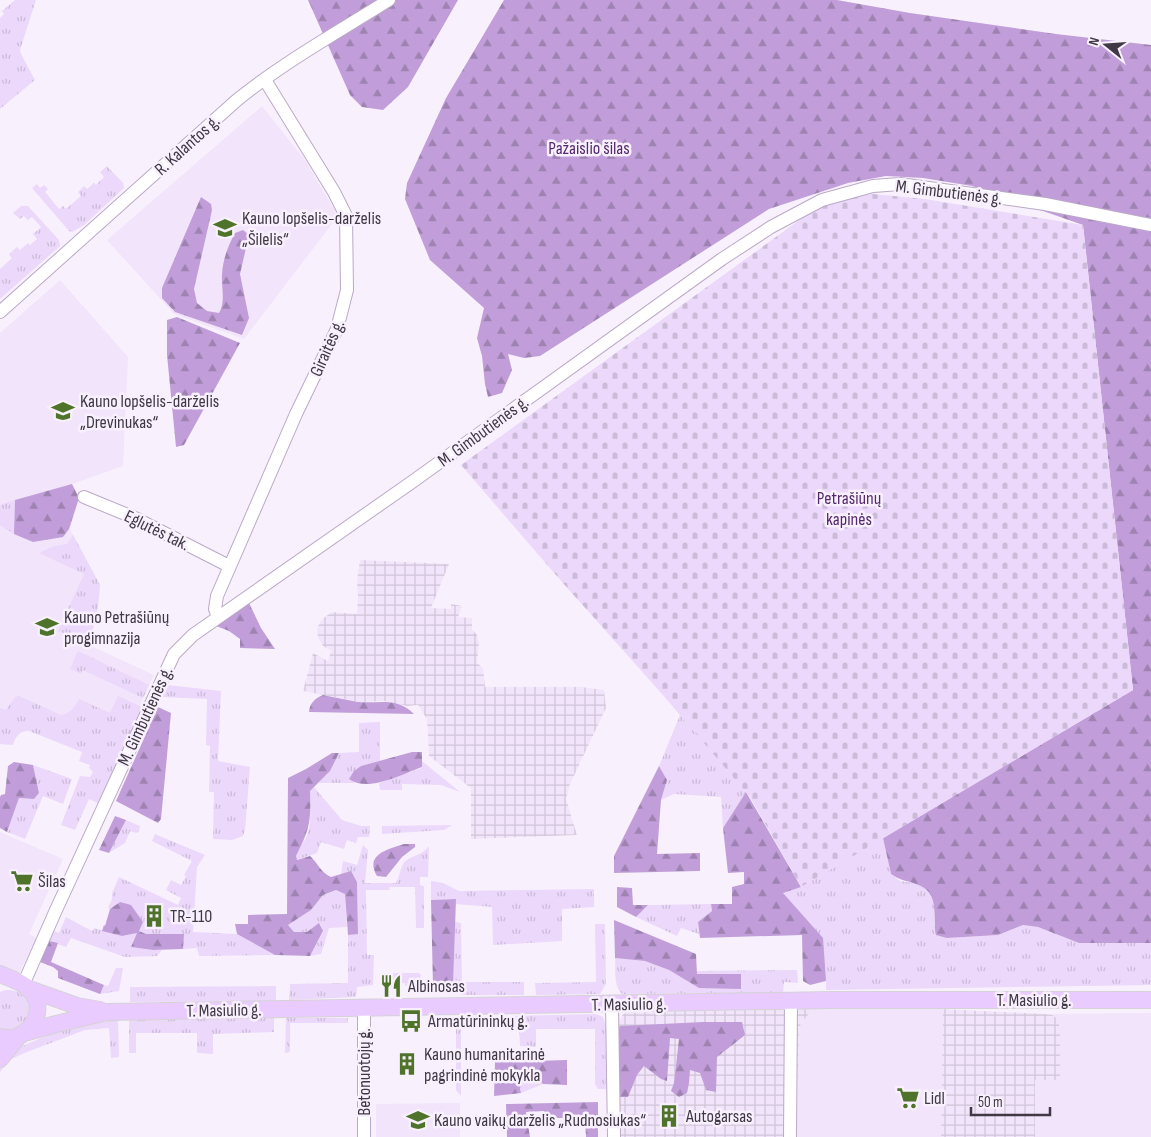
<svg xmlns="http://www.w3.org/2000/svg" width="1151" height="1137" font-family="'Sofia Sans Condensed',sans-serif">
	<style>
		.built { fill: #f1e4fb }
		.industrial { fill: url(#industrial-grid) }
		.grass { fill: url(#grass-tufts) }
		.forest { fill: url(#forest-firs) }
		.cemetery { fill: url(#cemetery-stones) }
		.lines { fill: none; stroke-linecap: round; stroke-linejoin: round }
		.minor-casing { stroke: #bba9c7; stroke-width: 14 }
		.major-casing { stroke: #d5d3d6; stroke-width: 18 }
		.minor { stroke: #fff; stroke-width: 12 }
		.major { stroke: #eacbff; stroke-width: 16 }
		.labels { text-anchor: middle; stroke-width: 5; stroke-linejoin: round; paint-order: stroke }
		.street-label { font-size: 18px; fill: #403945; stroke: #f8f1fd }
		.park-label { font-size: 18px; fill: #55296e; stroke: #f8f1fd }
		.poi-label { font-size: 18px; fill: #403945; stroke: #f8f1fd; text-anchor: start }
	</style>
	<defs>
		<pattern id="industrial-grid" width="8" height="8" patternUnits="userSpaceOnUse" patternTransform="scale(1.25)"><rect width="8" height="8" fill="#f1e4fb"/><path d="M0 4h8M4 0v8" fill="none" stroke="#d0c4d8"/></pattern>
		<pattern id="grass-tufts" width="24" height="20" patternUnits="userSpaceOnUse" patternTransform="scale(1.25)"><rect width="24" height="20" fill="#ecd8fa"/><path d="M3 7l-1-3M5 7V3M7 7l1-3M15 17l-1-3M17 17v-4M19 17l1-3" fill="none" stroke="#cbbad8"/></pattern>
		<pattern id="forest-firs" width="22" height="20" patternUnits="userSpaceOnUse" patternTransform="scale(1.25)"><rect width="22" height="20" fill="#c19ed9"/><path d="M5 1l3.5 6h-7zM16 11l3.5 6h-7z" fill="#9e82b2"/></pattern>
		<pattern id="cemetery-stones" width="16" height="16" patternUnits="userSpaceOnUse" patternTransform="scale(1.25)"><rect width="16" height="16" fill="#ecd8fa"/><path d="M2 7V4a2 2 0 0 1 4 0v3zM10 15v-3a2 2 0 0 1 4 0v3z" fill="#cbbad8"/></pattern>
	</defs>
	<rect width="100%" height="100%" fill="#f8f1fd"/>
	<path class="built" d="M262,106L305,160L338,216L244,339L174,314L107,240Z
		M60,280L128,357L123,466L72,484L79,498L70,529L100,585L98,608L89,645L154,675L116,756L0,720V333Z
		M0,832L63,859L29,934L37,938L18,975L0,967Z
		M815,1009H943L941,1137H796L799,1030L801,1023L808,1015Z
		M1151,1013V1137H1035V1080L1060,1079L1052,1015L1045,1014Z
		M460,1103V1137H376V1104Z"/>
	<path class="industrial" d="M360,560L449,564L431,608L451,609V604L462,606L458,617L472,618V629L477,635L479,643L477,663L483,668L485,687H581L604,690L606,708L570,784L566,799L577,835L471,839V788L429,756L427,719L418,705L407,706L384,701L360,702L303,691L313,653L328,661L331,651L323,646L318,638L317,629L321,620L332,612L357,614L358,598L357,581Z
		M815,1009L808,1015L801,1023L799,1030L796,1137H619L617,1025L623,1014L630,1012Z
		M943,1009L1045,1014L1052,1015L1058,1019L1060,1031V1080H1035V1137H941Z"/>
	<path class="grass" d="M15,0H36L20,50L21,54L35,80L0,109V18L4,14L2,11Z
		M107,166L123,183L124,188L84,225L72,232L69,231L32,188L37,184L40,188L44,185L48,189L45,192L59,209L63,206L66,209L81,196L78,192L84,186L87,189L94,183L96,185L104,177L100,172Z
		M21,206H28L59,240L60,246L0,299V269L12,258L9,254L17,247L20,250L28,243L30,245L37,239L33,234L41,227L32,217L28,220L24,216L20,219L13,213Z
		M15,500L14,534L0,525V505Z
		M73,535L100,585L98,608L89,645L58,631L84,574L39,553L52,547L67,544Z
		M78,651L149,685L143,698L83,670L81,674L70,669Z
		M168,685L221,691L218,761L250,767L245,830L243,836L232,840L213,839L214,792H209L210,746L206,745L207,699L162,697Z
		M19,696L61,715C70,714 75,707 79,699L110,713L118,696L144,708L98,803L89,799L75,830L61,825L80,776L90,777L93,772L89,768L90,765L79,761L82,752L29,731C19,731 16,736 13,745L0,744V708L6,710L15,697Z
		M680,715L746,792L723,828L721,797L674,794L661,800L667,780L659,766Z
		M380,722V761L361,766L350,779L355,783H318L330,771L339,753L359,752V723Z
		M422,761L460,792L441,785L402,784V790H380L379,783L422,768Z
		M33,765L72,779L63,804L43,796L25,839L7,832L19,798L34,799L39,793Z
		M314,787L342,820L361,826H370L369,837H358L356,843L347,840L344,849L321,842L317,853L296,860C295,852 302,845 306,838C312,824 310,806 310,791Z
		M126,820L140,826L139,832L136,833L130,831L125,843L109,853Z
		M452,825L444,830L382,834V826Z
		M155,834L205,855L197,867L193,932L237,934L275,955L199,956L197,948L183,949V934H146L139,931L120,902L110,909L108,908L112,899V893L119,877L178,905L181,898L166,890L171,880L181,885L186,876L184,875L192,861L152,841Z
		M883,838L891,874L900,881L915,883L927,888L934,900V925L947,938L998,935L1023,925L1038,927L1079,943H1151V985L826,990V981L783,892L801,887Z
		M363,845L368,850L365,883H396C399,878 400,870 403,864C409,855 421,857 429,846L428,877H420V885L424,886V928H416L415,887H390L389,890H366L367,955H374L373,985L357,987L356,997L289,1000L290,984L348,983V935L358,933L357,882L351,872L341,875L343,861L357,865Z
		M431,881L443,883L459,891L594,889V907L562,909V941L493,945L492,907L456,904V899L431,900Z
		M336,890L345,893L347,927L329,928L321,954L310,956L323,932L320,924L307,932H294L288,925L311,910L323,895Z
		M711,904L712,911L698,922L699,934L681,928L677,936L636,917L648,905Z
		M66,917L92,931L94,928L122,936L137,933L131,947L153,950H162L157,956L125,957L71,938L66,947L49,941L54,931L59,933Z
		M455,922L461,923L462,982H524V995H462L453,986Z
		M595,924H605L606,984L600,994L536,995L535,983L596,982Z
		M615,958L645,961L669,970L699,988L741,974H697L696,971L797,970L798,983L784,982L783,993L622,994C613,985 616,970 615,958Z
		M116,968H123L119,991L100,994L104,985L108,986Z
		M389,973H419L421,975L419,986H405V983L399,984L398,981L389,982Z
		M276,986V1001L130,1002V987Z
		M5,990C40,988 33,1039 0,1028V992Z
		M596,1014L603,1017L606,1026V1089H598L595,1084V1029H536V1047L520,1046L519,1028L461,1029V1096L456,1090V1017Z
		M274,1018V1032L213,1034V1054L197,1053V1033H136V1053H129V1019Z
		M286,1018H348V1023H290V1052L285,1053Z
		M118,1019L119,1057L111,1058L109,1028L85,1030L27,1052L11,1059L0,1072V1065L20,1047L48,1035L83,1023Z
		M524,1070L543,1084L521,1093L520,1089Z"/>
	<path class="forest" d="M308,0H458L408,87L383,110L362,107L350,95Z
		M504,0H837L910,13L1056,34L1151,45V943H1079L1038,927L1023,925L998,935L947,938L936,935C932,915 941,892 916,884C906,880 901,881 891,874L883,838L1133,690L1083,225L972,186L923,178L886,176L848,183L769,209L540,356L524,358L508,354L512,370L502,393L488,397L485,384L482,356L477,338L484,308L430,260L405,199L407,183L446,98Z
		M201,197L211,204L212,210L194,289L197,303L207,311L219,313C226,302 221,286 222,274C223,259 228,246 235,233L243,230L249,235L240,274L249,318L242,335L175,312L162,298V288Z
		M177,317L240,343L184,445L176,447L167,355V320Z
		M72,484L79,498L69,529L63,537L33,542L14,534L15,500Z
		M249,603L261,628L275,649L240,648V639L229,631L216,626Z
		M323,695C334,697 346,700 358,702C379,704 396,696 414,714L309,712C310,703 314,699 323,695Z
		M158,707L171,713L161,819L158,823L116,801Z
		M412,752H422V767C403,774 367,793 349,779L354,771L361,766Z
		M332,753H339L330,771L310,791C311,821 310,829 296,856L297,860L310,856C318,863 321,873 331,877L351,871L357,882L358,934L348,935L345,894L336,890L323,895L311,910L288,925L294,932H307L319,923L323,931L310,956L275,955L237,934L235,924H248V915L287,914L288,778L306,769Z
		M14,762L33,765L39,793L34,799L19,798L7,832L0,828V797L1,795L5,794L8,766Z
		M659,766L667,780L661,800L657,854L700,853V871L614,873V856Z
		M746,792L801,887L783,893L823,938L826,981L810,985L803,981L802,935L700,938L698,922L712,911L711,904H732V887L744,884V872L728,873L723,828Z
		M115,816L126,820L109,853L99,850Z
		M404,844H415V847L402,857L386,877L377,876C364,854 389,849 404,844Z
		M617,887L632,888L633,905H648L636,917L617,907Z
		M456,899L453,986L433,987L431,900Z
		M120,902L131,905L143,922L139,931L146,934H184L183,949L153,950L131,947L137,933L122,936L102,931L104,925L105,926L110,909Z
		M614,920L696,954L697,974H741V989L699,988L669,970L645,961L615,958Z
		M49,941L58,943L51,962L104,985L100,994L58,978V971L53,967L40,962Z
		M703,1022H742L745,1035L717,1057L716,1092L706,1090L700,1073L690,1070L689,1083L687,1093L679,1097L671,1091L674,1083L679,1039L670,1038L667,1081L661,1079L644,1066L637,1075L628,1097H618L616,1033L620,1026Z
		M567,1060V1085L543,1084L524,1070L520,1089L521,1093L494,1096L495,1062Z
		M598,1102V1137H586L585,1118H545L544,1111L526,1112L530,1137H507L506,1104Z"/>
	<path class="cemetery" d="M873,194L925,199L1083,225L1133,690L801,887L750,797L662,694L562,582L461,465L816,208L849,198Z"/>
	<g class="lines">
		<defs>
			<path id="minor" d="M0,312L237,100C284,62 338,32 389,0
				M84,497L135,518L229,566
				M218,617L215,609L217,596L296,414L337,329L347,290L346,216L334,192L265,80
				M23,985L56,910L174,654L193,635L412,482L722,259L771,227L822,200L873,186L900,184L1045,204L1151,225
				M612,1004L614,1137
				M364,1008V1137
				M790,1137L791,1001"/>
			<path id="major" d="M0,974C11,979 26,983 33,994C47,1016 25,1044 0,1037
				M29,989L77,1006L100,1010
				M24,1033L56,1024L107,1012L831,1000H1151
				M0,1059L18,1037"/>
		</defs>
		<use href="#minor" class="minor-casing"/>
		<use href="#major" class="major-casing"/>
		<use href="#minor" class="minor"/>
		<use href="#major" class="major"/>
	</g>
	<defs>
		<symbol id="school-bare" viewBox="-9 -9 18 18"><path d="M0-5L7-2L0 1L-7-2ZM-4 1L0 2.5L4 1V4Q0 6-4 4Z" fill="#4f732b" stroke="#f8f1fd" stroke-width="2.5" paint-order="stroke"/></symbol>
		<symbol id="supermarket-bare" viewBox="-9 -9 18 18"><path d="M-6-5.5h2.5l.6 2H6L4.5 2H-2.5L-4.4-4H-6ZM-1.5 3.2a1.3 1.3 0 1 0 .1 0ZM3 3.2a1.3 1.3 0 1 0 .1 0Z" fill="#4f732b" stroke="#f8f1fd" stroke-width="2.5" paint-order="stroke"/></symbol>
		<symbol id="building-bare" viewBox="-9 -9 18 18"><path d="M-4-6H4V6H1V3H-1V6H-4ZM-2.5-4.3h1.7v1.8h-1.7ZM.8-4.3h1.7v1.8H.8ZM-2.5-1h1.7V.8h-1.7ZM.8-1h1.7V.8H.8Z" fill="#4f732b" stroke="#f8f1fd" stroke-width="2.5" paint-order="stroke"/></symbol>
		<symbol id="restaurant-bare" viewBox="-9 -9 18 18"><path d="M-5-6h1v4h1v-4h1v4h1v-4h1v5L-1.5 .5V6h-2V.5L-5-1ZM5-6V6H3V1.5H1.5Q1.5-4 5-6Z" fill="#4f732b" stroke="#f8f1fd" stroke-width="2.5" paint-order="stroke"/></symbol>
		<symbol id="bus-bare" viewBox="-9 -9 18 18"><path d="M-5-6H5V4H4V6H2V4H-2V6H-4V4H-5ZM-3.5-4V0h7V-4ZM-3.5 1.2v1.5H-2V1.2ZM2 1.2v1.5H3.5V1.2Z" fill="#4f732b" stroke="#f8f1fd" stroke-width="2.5" paint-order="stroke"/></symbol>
	</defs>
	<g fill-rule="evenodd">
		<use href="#school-bare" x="209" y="212" width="32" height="32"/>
		<use href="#school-bare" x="47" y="395" width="32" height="32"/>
		<use href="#school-bare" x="31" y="611" width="32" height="32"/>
		<use href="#supermarket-bare" x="6" y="865" width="32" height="32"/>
		<use href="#building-bare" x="138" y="900" width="32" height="32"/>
		<use href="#restaurant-bare" x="375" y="970" width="32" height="32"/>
		<use href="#bus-bare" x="395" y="1005" width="32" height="32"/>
		<use href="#building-bare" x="391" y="1048" width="32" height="32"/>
		<use href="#supermarket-bare" x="892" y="1082" width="32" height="32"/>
		<use href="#building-bare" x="653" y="1100" width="32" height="32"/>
		<use href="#school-bare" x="402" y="1104" width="32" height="32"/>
	</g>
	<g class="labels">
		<g class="street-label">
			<text transform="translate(187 145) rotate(-42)" y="6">R. Kalantos g.</text>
			<text transform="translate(949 192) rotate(7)" y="6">M. Gimbutienės g.</text>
			<text transform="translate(327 348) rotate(-66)" y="6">Giraitės g.</text>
			<text transform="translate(483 431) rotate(-36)" y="6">M. Gimbutienės g.</text>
			<text transform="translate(157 530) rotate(26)" y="6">Eglutės tak.</text>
			<text transform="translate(145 716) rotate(-65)" y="6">M. Gimbutienės g.</text>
			<text x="1034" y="1006">T. Masiulio g.</text>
			<text transform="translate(629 1004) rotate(-1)" y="6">T. Masiulio g.</text>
			<text transform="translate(224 1010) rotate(-1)" y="6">T. Masiulio g.</text>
			<text transform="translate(364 1072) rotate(-90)" y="6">Betonuotojų g.</text>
		</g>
		<g class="park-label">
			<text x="589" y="154">Pažaislio šilas</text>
			<text x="849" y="504">Petrašiūnų<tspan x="849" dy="21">kapinės</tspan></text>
		</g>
		<g class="poi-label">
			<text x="242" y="224">Kauno lopšelis-darželis<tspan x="242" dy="21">„Šilelis“</tspan></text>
			<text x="80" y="407">Kauno lopšelis-darželis<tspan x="80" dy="21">„Drevinukas“</tspan></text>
			<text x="64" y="623">Kauno Petrašiūnų<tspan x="64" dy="21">progimnazija</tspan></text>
			<text x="38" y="887">Šilas</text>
			<text x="170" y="922">TR-110</text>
			<text x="408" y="992">Albinosas</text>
			<text x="428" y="1027">Armatūrininkų g.</text>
			<text x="424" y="1060">Kauno humanitarinė<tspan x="424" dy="21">pagrindinė mokykla</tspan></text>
			<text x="924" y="1104">Lidl</text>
			<text x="686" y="1122">Autogarsas</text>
			<text x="434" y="1126">Kauno vaikų darželis „Rudnosiukas“</text>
		</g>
	</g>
	<g transform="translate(1106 45) rotate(287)" stroke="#f8f1fd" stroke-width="4" paint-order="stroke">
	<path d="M0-4L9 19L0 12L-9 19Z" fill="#403945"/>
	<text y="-8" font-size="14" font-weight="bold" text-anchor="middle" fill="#403945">N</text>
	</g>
	<path d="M971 1107v8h79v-8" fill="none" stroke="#403945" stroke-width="2.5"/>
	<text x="978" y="1107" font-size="15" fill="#403945" stroke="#f8f1fd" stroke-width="4" paint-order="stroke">50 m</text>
</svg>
